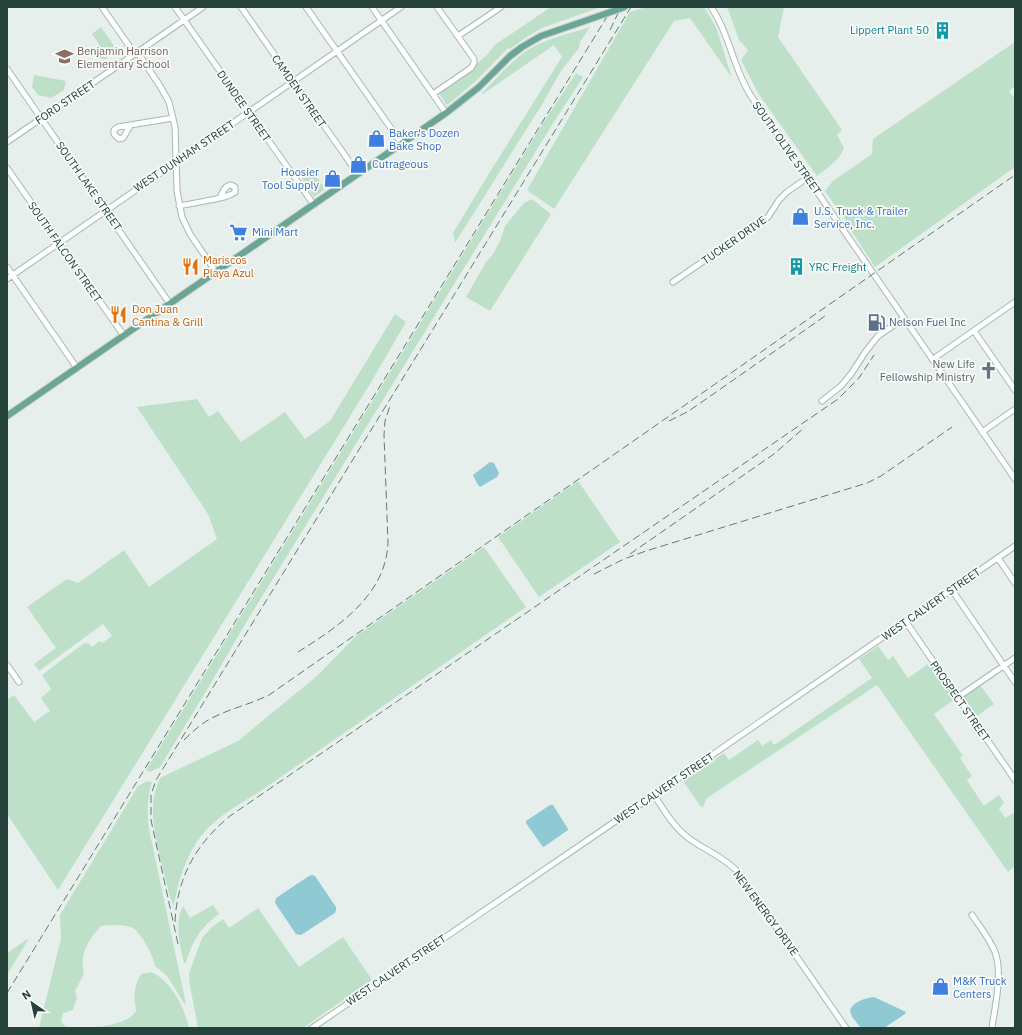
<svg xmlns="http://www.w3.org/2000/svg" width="1022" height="1035" font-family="'IBM Plex Sans',sans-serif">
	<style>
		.green { fill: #bfe0c8 }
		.water { fill: #8ec9d4 }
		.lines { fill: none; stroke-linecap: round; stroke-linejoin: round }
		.minor-casing { stroke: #a8b8b2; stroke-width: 7 }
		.major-casing { stroke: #c2cac8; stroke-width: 8 }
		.minor { stroke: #fff; stroke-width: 5 }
		.major { stroke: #6aa596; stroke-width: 6 }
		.rail { stroke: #5f7d75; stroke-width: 1; stroke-dasharray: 8 4; stroke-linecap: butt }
		.major-bridge-casing { stroke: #c2cac8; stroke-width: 8; stroke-linecap: butt }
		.major-bridge { stroke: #6aa596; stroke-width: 6 }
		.labels { text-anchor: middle; stroke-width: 3.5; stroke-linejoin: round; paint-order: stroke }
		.culture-label { font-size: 11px; fill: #0d838f; stroke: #f7fbf9; text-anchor: end }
		.education-label { font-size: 11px; fill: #785e54; stroke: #f7fbf9; text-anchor: start }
		.street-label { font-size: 11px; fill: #24423a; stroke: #f7fbf9 }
		.shop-label { font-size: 11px; fill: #366cbe; stroke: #f7fbf9; text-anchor: start }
		.food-label { font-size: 11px; fill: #c56008; stroke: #f7fbf9; text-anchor: start }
		.service-label { font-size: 11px; fill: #4e5e75; stroke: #f7fbf9; text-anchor: start }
		.worship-label { font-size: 11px; fill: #5b616d; stroke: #f7fbf9; text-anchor: end }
	</style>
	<rect width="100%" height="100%" fill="#e6efeb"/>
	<path class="green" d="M551,7H601L542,28L525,38L510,49L508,48L477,80L451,102L447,105L446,104L439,93L474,68L476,64L485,57L496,44Z
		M646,7H704L716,27L732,78L690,18L674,21L554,209L527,190L630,12Z
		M727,7H784L778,37L842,130L837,135L844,148C840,160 827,168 817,176L758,93L741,60L748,50L739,40Z
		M101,27L114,46L113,54L105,59L98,58L99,44L92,34Z
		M590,27L580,42L579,48L561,71L541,106L455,243L453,233L488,175L562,57L554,45L483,94L482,93C495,80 507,66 522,54C542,39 566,35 590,27Z
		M1015,42V86L1009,91L1015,99V167L875,267L852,232L851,228L825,191L833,181L872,154L873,139Z
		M576,73L583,77L552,125L247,621L205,693L160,767L150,772L146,770L545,120Z
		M34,75L66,81L64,90L51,98L38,95L32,87Z
		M313,171L325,189L314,197L302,179Z
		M532,199L551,214L490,311L466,297L486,262L493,254L500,241L505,226L524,203Z
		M395,314L406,322L370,384L58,890L7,814V700L14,695L34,722L50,711L41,698L51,689L42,675L83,644L88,643L92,647L100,641L102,643L112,636L103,624L39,671L34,664L56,648L27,607L67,579L78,583L124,550L149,587L217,539L208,514L137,407L197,399L209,417L218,411L241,442L285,412L305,439L330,421Z
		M578,481L620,542L539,597L498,537Z
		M484,547L526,607L262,790C243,802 216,817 202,835C186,855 178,881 174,906L170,897C164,871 152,834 153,808C153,797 156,788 160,778L238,741L317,676L356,636Z
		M878,646L888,660L893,656L908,678L930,663L955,699L934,714L963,756L960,758L972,776L967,780L984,806L999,795L1004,803L999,809L1005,818L1015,812L1014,867L1008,872L877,685L707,798L703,807H701L683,781L724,753L729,760L758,740L762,746L771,740L774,745L872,678L859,659Z
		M980,685L994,704L977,716L964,697L968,693Z
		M148,781L152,782C147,798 147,812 149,829L186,1004L184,1003L167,976L155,966C154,957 141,933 133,928C123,924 111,925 101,926C88,941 79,953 84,974L75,991L77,998L73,1010L63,1013L61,1022L67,1028H39L61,938L60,915L138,786Z
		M213,905L219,914C200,928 193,940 186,963H184C180,946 174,922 183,906L190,918Z
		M258,908L299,967L343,937L372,980L303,1028H198L190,986L189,973L202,938L212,927L223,919L229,928Z
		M29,938L7,975V953Z
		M151,972C171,980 185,1008 189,1028H98C113,1023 127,1024 136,1011C134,994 133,989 141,974Z"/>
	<path class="water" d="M490,462L494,463L499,473L497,477L480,487L478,485L473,475Z
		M550,805H553L568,829V830L545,846L543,847L526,823V821Z
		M312,875L315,876L336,907V910L335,913L301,935L296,934L275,903L276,898L309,876Z
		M874,997L904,1011L906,1012L905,1014L884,1028H861L852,1017L850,1010C854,1001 866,998 874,997Z"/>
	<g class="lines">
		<defs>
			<path id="minor" d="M102,7L132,50L140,56L160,86L169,102L175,127L177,191L182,217L190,234L216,272
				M175,7L314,205
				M241,7L358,174
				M306,7L402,144
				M372,7L446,113
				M711,7C730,35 733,68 751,96L1015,479
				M458,36L501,7
				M7,69L170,304
				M433,94L471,68L474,63V59L437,7
				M130,126L123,138L119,139L114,134V130L118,127L173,118
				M7,142L203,7
				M7,168L124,336
				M179,206C191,203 228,199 235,192V187L231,185C224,186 223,192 220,198
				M7,267L77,368
				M7,279L401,7
				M673,282L768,217L779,200L787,192L807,178
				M974,331L1015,390
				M933,359L1015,302
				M822,401L841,386L851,374L866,351L878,336L904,318
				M982,432L1015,409
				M998,558L1015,583
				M952,590L1015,682
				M906,622L1015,780
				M7,665L19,682
				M958,697L1015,658
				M654,795C664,810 673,826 687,837C704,850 723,856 738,872L846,1028
				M972,915C980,927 990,939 995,952C1003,973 995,1006 992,1028
				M312,1028L654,795L1015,546"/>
			<path id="major" d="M7,416L446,113L479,87L510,56L522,47L541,36L573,25"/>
		</defs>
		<use href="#minor" class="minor-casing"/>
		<use href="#major" class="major-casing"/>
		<use href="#minor" class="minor"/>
		<use href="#major" class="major"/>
		<path class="rail" d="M610,30L621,7
			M669,421L687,412L699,404L825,316
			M630,554L774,454L805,427
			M594,574L624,559L646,551L867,483L881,476L952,427
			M298,652C338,627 386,595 388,543L384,435L385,421L390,406
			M184,740C193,731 203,722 214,717C232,708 251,704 269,695L1015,175
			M175,922C177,877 196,844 230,816L838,399L859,378L874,355
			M178,944L151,820V795L156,780L631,7
			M7,993L613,7"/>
		<defs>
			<path id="major-bridge" d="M573,25L625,7"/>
		</defs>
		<use href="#major-bridge" class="major-bridge-casing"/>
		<use href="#major-bridge" class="major-bridge"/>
	</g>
	<defs>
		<symbol id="building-bare" viewBox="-9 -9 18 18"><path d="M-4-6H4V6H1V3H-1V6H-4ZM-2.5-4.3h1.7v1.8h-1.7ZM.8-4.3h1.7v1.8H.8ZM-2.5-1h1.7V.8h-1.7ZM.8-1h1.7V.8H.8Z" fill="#0f9aa8" stroke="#f7fbf9" stroke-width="2.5" paint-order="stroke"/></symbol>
		<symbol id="school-bare" viewBox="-9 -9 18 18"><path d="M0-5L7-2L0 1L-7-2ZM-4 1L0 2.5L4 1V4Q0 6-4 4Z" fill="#8d6e63" stroke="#f7fbf9" stroke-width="2.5" paint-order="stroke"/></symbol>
		<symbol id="shop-bare" viewBox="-9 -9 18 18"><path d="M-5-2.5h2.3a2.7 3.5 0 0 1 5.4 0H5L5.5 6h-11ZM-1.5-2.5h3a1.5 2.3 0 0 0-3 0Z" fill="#3f7fe0" stroke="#f7fbf9" stroke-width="2.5" paint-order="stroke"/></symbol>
		<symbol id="supermarket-bare" viewBox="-9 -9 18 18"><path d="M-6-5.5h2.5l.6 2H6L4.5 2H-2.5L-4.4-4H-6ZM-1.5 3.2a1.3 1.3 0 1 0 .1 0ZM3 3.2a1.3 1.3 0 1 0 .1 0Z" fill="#3f7fe0" stroke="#f7fbf9" stroke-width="2.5" paint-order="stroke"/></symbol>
		<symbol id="restaurant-bare" viewBox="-9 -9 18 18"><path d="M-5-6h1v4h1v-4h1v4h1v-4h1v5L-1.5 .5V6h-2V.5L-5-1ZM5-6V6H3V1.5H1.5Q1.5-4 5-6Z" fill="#e8710a" stroke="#f7fbf9" stroke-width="2.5" paint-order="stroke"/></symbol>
		<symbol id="fuel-bare" viewBox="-9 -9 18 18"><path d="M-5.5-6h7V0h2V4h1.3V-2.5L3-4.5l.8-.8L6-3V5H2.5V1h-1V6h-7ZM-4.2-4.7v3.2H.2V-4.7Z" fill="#5c6f8a" stroke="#f7fbf9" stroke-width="2.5" paint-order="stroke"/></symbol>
		<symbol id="church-bare" viewBox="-9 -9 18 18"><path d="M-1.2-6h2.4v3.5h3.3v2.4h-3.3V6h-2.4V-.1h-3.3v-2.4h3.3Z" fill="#6b7280" stroke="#f7fbf9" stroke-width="2.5" paint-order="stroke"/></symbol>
	</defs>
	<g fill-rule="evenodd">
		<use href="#building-bare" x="930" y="18" width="25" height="25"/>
		<use href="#school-bare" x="52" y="44" width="25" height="25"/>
		<use href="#shop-bare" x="364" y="126" width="25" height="25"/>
		<use href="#shop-bare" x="346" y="152" width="25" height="25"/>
		<use href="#shop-bare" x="320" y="166" width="25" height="25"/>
		<use href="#shop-bare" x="788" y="204" width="25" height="25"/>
		<use href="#supermarket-bare" x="226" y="220" width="25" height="25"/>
		<use href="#restaurant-bare" x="178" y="254" width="25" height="25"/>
		<use href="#building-bare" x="784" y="254" width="25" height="25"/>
		<use href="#restaurant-bare" x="106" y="302" width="25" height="25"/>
		<use href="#fuel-bare" x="864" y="310" width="25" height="25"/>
		<use href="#church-bare" x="976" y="358" width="25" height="25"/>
		<use href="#shop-bare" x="928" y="974" width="25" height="25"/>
	</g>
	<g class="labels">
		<g class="culture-label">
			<text x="929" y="34">Lippert Plant 50</text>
			<text x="809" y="271" text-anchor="start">YRC Freight</text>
		</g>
		<g class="education-label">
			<text x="77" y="55">Benjamin Harrison<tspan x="77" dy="13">Elementary School</tspan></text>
		</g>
		<g class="street-label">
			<text transform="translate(299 91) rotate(55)" y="4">CAMDEN STREET</text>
			<text transform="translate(65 102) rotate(-34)" y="4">FORD STREET</text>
			<text transform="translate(244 106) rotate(55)" y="4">DUNDEE STREET</text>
			<text transform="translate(787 148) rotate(55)" y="4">SOUTH OLIVE STREET</text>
			<text transform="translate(184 156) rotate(-34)" y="4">WEST DUNHAM STREET</text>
			<text transform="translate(89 186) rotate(55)" y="4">SOUTH LAKE STREET</text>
			<text transform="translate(734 240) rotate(-35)" y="4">TUCKER DRIVE</text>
			<text transform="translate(65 252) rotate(55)" y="4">SOUTH FALCON STREET</text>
			<text transform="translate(931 604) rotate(-35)" y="4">WEST CALVERT STREET</text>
			<text transform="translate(960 701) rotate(55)" y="4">PROSPECT STREET</text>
			<text transform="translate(664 788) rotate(-34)" y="4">WEST CALVERT STREET</text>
			<text transform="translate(766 913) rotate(54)" y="4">NEW ENERGY DRIVE</text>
			<text transform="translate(396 970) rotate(-34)" y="4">WEST CALVERT STREET</text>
		</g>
		<g class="shop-label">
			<text x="389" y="137">Baker's Dozen<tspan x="389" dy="13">Bake Shop</tspan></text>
			<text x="372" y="168">Cutrageous</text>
			<text x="319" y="176" text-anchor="end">Hoosier<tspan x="319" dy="13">Tool Supply</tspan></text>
			<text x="814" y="215">U.S. Truck &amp; Trailer<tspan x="814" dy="13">Service, Inc.</tspan></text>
			<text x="252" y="236">Mini Mart</text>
			<text x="953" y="985">M&amp;K Truck<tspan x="953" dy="13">Centers</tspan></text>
		</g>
		<g class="food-label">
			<text x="203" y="264">Mariscos<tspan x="203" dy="13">Playa Azul</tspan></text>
			<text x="132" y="313">Don Juan<tspan x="132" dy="13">Cantina &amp; Grill</tspan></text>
		</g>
		<g class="service-label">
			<text x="889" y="326">Nelson Fuel Inc</text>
		</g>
		<g class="worship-label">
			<text x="975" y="368">New Life<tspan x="975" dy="13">Fellowship Ministry</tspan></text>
		</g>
	</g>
	<rect width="1022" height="1035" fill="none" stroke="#24423a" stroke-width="16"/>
	<g transform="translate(32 1003) rotate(326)" stroke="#f7fbf9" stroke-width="3" paint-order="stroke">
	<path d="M0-3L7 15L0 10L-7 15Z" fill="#24423a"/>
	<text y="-6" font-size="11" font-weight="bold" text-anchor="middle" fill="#24423a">N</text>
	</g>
</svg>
